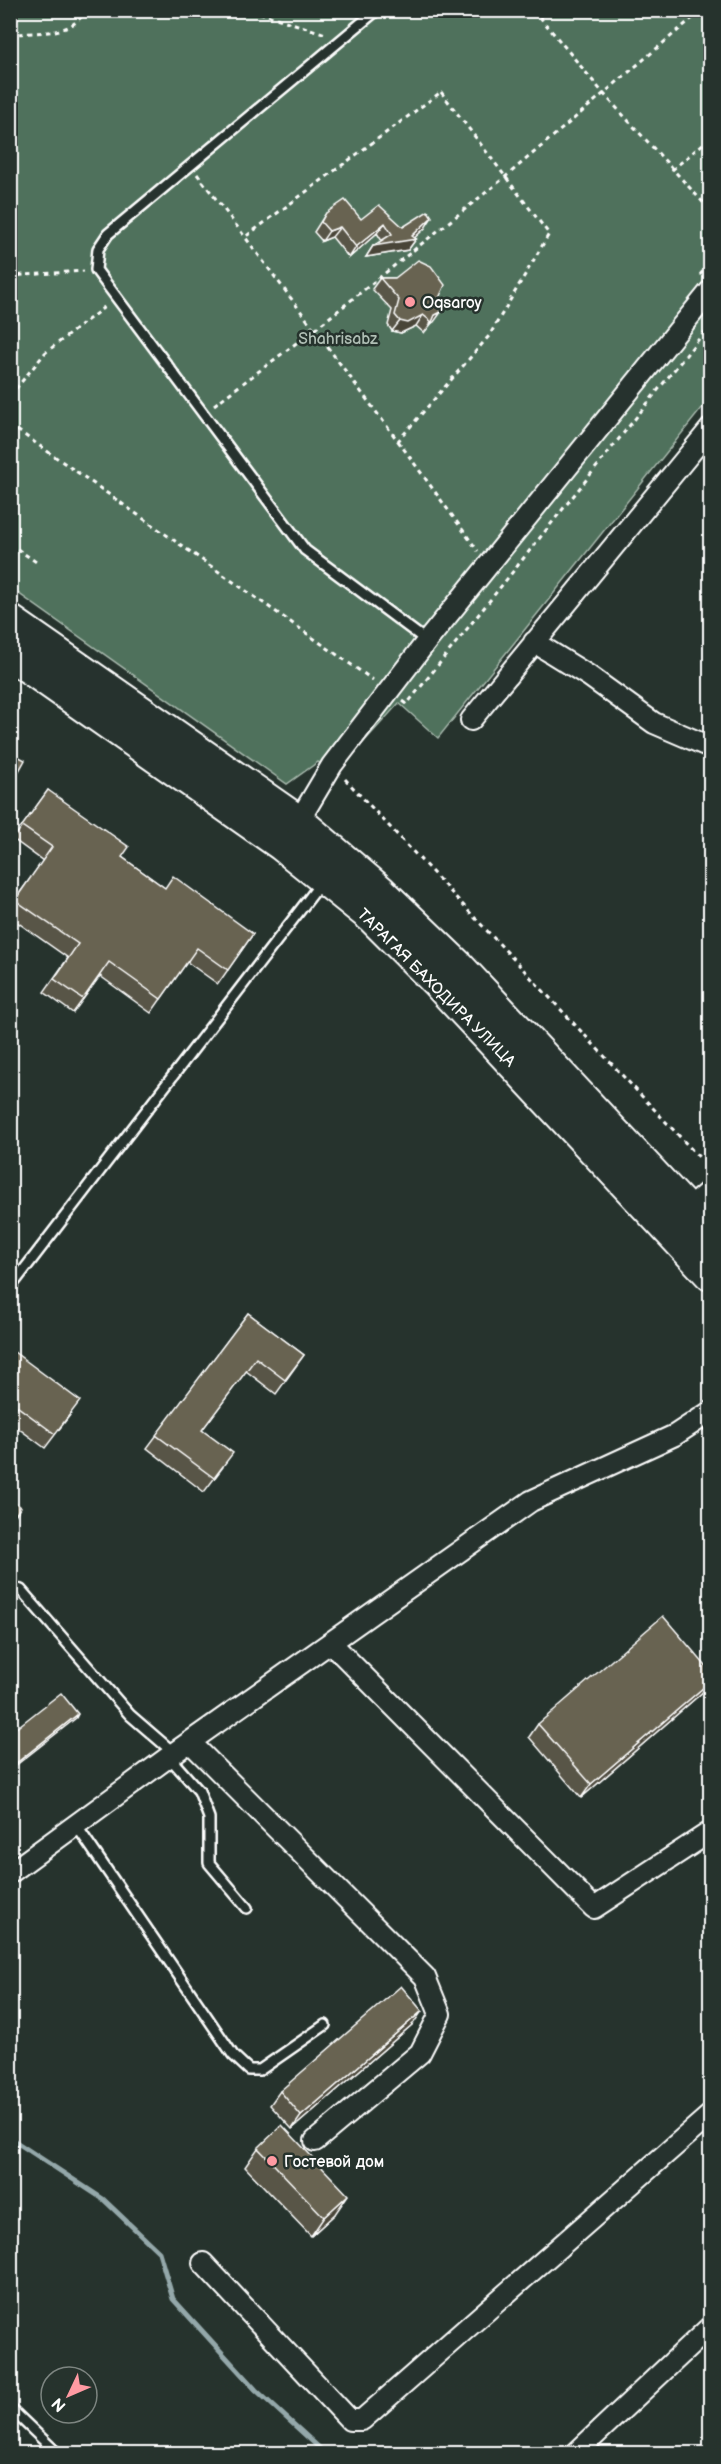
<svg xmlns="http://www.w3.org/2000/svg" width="721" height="2464" font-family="'Balsamiq Sans',sans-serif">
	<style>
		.green { fill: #4f715b; stroke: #a7b8ad; stroke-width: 1.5 }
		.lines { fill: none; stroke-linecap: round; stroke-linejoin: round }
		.stream { stroke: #94a8aa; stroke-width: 5 }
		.service-casing { stroke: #fff; stroke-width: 14 }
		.minor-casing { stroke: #fff; stroke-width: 24 }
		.primary-casing { stroke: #fff; stroke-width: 34 }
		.path { stroke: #fff; stroke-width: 3; stroke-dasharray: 4.5 4.5; stroke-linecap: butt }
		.service { stroke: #26332d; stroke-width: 9 }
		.minor { stroke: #26332d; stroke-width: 20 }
		.primary { stroke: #26332d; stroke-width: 30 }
		.wall { fill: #595546; stroke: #fff; stroke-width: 1.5 }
		.shaded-wall { fill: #494539; stroke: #fff; stroke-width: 1.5 }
		.building { fill: #686351; stroke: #fff; stroke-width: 1.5 }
		.poi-dot { fill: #ff9aa2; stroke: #26332d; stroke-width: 2 }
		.labels { text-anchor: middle; stroke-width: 5; stroke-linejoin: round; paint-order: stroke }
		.poi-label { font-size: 16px; fill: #fff; stroke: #26332d; text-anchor: start }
		.park-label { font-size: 16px; fill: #b0bfb5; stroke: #26332d }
		.street-label { font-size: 16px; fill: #fff; stroke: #26332d }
	</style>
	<rect width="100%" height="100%" fill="#26332d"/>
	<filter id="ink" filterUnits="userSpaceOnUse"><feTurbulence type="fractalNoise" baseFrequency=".0167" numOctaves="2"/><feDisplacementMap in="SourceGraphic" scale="12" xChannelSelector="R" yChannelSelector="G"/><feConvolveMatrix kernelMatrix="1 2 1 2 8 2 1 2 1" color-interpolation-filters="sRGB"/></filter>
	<g filter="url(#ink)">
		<path class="green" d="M11,11H710V398L438,738L399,703L334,775L318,762L287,784L11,588Z"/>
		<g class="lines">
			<path class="stream" d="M10,2138L103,2199L159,2252L173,2299L256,2390L326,2454"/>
			<defs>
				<path id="service" d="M377,10L108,234L98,249L96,270L305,550L427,641
					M10,1288L321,883
					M10,1586L21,1590L130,1715L174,1753
					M169,1757L199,1791L209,1818V1863L247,1908
					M76,1825L233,2055L249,2070H260L325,2025
					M10,2408L58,2454"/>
				<path id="minor" d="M534,642L589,676L654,723L710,747
					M471,720L710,429
					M294,829L332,765L427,641L710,291
					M687,1210L710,1190
					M331,1643L594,1908L710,1832
					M190,1742L425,1977L440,2014L420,2053L315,2141
					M10,1873L174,1753L531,1501L675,1435L710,1412
					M203,2263L350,2420H362L710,2115
					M575,2454L710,2327"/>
				<path id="primary" d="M10,620L299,821L381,891L458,965L710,1234
					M10,655L281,845L372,918L435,981L710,1275"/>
			</defs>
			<use href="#service" class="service-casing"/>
			<use href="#minor" class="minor-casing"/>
			<use href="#primary" class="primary-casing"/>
			<path class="path" d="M251,10L326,34
				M534,10L603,93L710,210
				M539,17L547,10
				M10,35C38,30 69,39 86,10
				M441,92L549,234L489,336L398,441L245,237Z
				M672,170L710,138
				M197,174L245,237
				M700,275L710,262
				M10,276L84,271
				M10,396L45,353L107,305
				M214,405L315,329L504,178L702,10
				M10,425L373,680
				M398,441L478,551
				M10,544L39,564
				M403,701L407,704L710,325
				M345,779L710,1169"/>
			<use href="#service" class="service"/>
			<use href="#minor" class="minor"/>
			<use href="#primary" class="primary"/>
		</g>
		<path class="wall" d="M326,213L361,219L403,227L425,228L414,238L416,239L408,250L366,257L373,246L382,241L377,233L349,258L332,237L322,241L314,232Z
			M380,278H395L439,298L441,312L424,333L416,326L401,333L392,331L388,325L392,310L372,289Z
			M48,790L122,857L165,888L253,934L218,984L187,962L151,1013L100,976L73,1013L44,992L68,958L10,917V906L43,861L13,839Z
			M248,1313L304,1355L276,1394L246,1371L202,1430L223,1467L204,1492L147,1448Z
			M10,1349L70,1415L45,1448L10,1422Z
			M711,1672V1683L705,1690L581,1798L529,1737L538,1724Z
			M413,2024L292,2129L270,2105L280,2091Z
			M258,2148L335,2214L311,2236L245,2167Z"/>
		<path class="shaded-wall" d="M432,217L425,228L412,240L416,239L408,250L366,257L373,246L412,236Z
			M385,223L377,233L349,258L356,247Z
			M340,227L332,237L322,241L329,231Z
			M441,312L434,322L430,324L435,315Z
			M423,315L416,326L401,333L392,331L400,321Z
			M711,1681V1683L705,1690L581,1798L591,1784Z
			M78,1714L76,1718L10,1770V1768Z
			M422,2011L413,2024L292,2129L301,2116Z
			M348,2195L335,2214L311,2236L324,2217Z"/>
		<path class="building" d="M345,200L361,219L379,205L403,227L428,211L432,217L412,236L416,239L373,246L392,234L385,223L356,247L340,227L329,231L321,222L326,213Z
			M418,260L431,266L445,285L439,298L441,312L435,315L432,322L423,315L408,323L400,321L395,315L399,300L380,278H395Z
			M10,752L25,760L10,787Z
			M48,790L129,847L122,857L165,888L173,876L253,934L228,970L197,948L161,999L109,962L83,999L54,979L78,944L15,900L52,847L22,826Z
			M248,1313L304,1355L285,1380L256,1358L202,1430L233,1453L214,1478L156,1435Z
			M10,1349L80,1401L55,1434L10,1401Z
			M10,1499L21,1507L10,1522Z
			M663,1616L711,1672V1681L591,1784L538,1724Z
			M61,1693L78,1714L10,1768V1733Z
			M401,1986L422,2011L301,2116L280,2091Z
			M282,2125L348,2195L324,2217L258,2148Z"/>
	</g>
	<g class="poi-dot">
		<circle cx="410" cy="302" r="6"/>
		<circle cx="272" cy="2161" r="6"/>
	</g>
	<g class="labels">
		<g class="poi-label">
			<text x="422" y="308">Oqsaroy</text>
			<text x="284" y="2167">Гостевой дом</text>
		</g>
		<g class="park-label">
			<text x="338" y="344">Shahrisabz</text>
		</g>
		<g class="street-label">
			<text transform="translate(437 987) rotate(45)" y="6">ТАРАГАЯ БАХОДИРА УЛИЦА</text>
		</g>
	</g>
	<rect width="721" height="2464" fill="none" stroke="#26332d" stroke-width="36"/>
	<rect x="18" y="18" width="685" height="2428" fill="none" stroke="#fff" stroke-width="2" filter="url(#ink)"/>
	<g transform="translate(69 2395) rotate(226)"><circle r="28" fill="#26332d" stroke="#7d8581" stroke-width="1.5"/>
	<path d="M0-4.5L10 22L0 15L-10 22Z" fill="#ff9aa2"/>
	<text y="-9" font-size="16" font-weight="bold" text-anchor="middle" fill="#ffffff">N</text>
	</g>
</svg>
